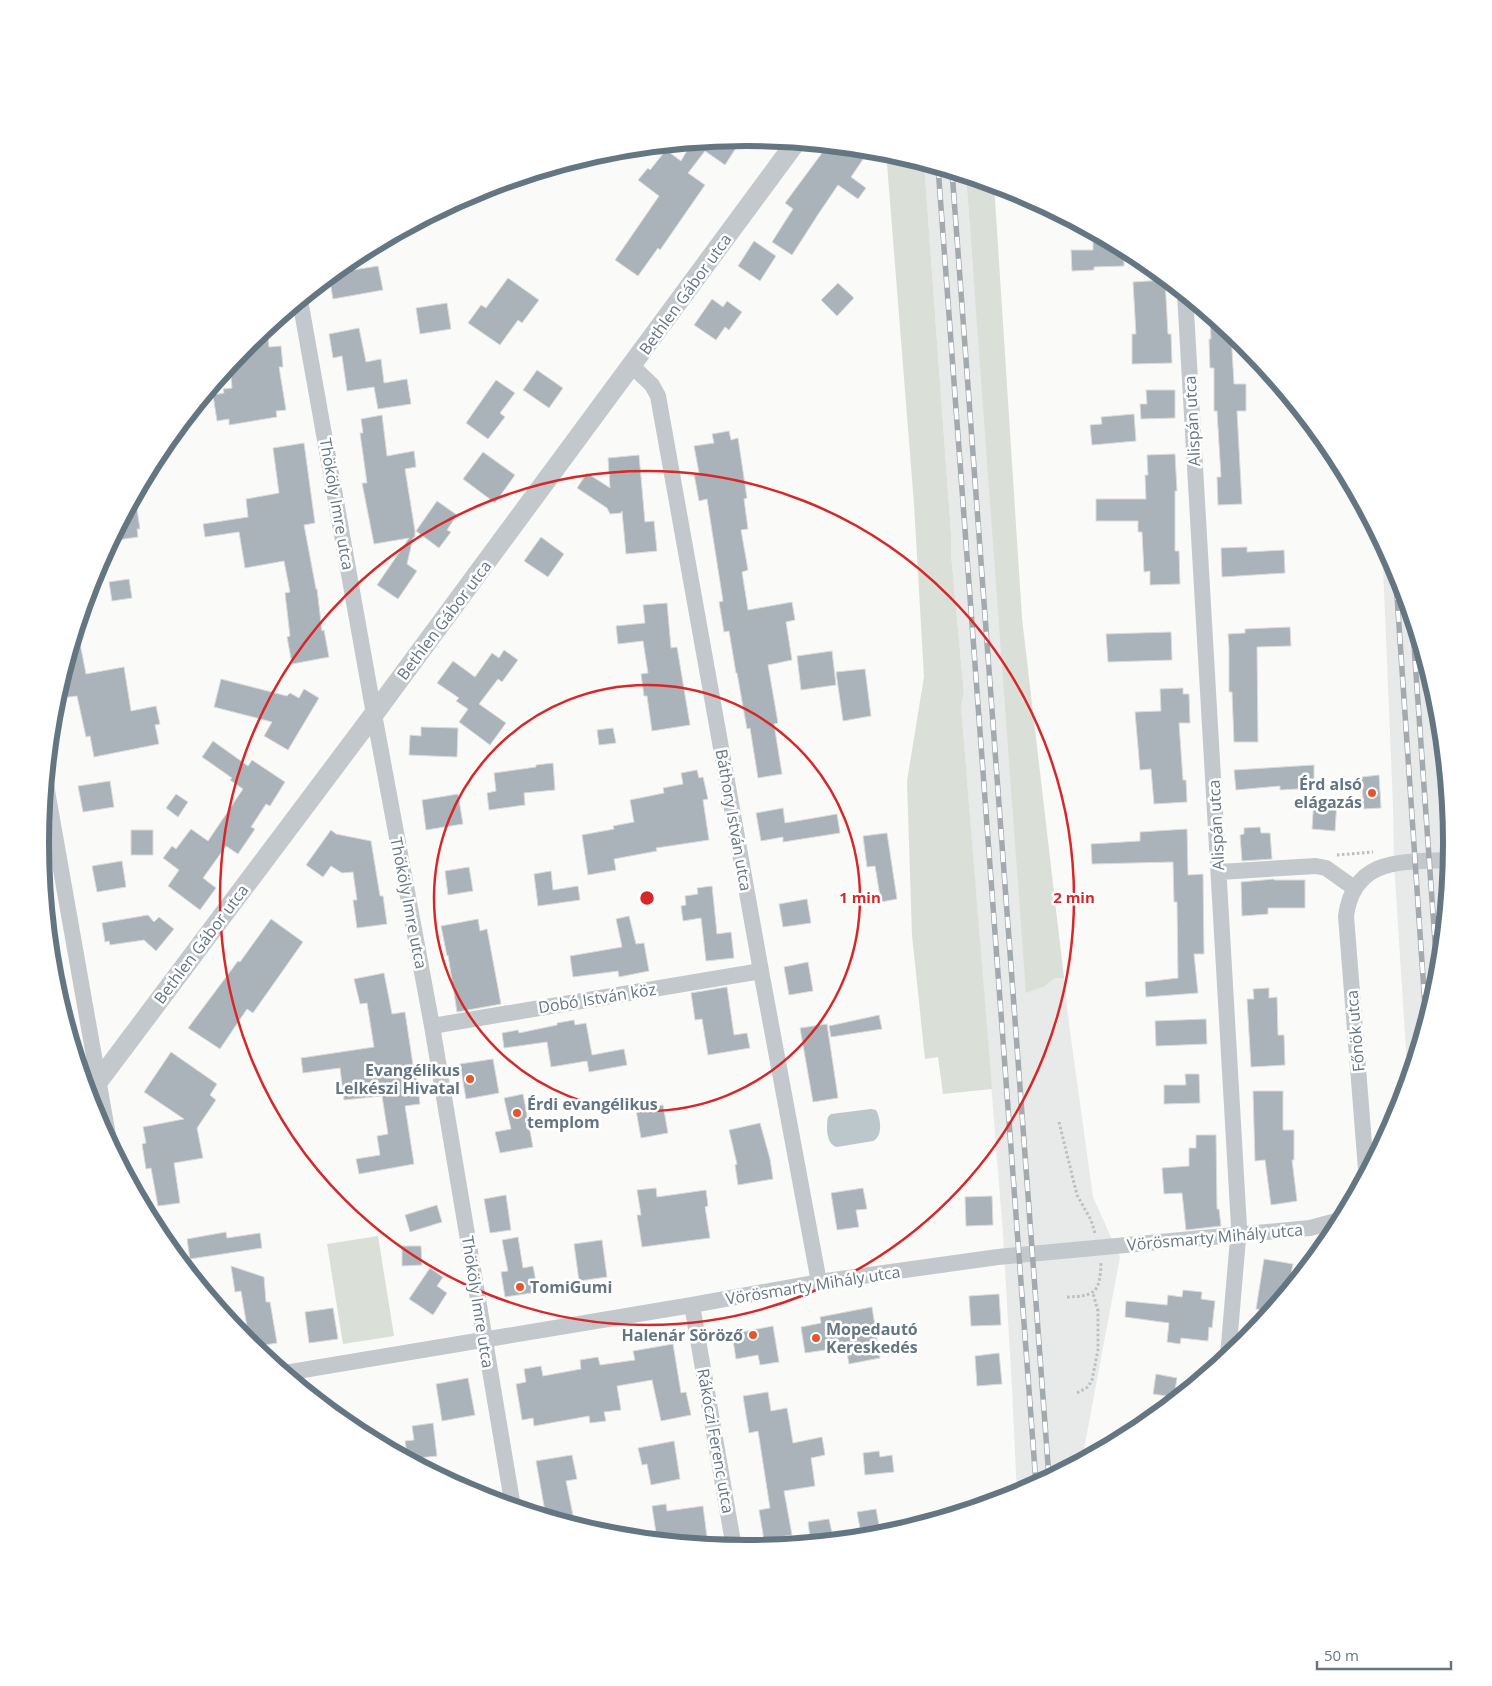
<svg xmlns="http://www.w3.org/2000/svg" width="1492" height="1686" font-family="'Open Sans',sans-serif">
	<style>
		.built { fill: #e8e9e9 }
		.green { fill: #dadfd7 }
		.water { fill: #bbc7cb }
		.building { fill: #aab3b9; stroke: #dcdcda }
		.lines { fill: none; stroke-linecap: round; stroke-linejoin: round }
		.path { stroke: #bbbfc2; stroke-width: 3; stroke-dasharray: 2.5 2.5; stroke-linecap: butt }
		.minor { stroke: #c3c8cc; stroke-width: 16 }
		.tertiary { stroke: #c3c8cc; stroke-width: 20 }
		.rail-casing { stroke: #a2aab0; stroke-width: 5.5 }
		.rail { stroke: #fff; stroke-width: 4; stroke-dasharray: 11; stroke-linecap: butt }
		.ring { fill: none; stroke: #d62828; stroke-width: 2.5 }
		.poi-dot { fill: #e4572e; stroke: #fff; stroke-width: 2 }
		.labels { text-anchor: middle; stroke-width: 5; stroke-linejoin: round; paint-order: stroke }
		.street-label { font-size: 16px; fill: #657683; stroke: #fff }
		.poi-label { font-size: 16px; font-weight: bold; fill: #657683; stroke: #fff; text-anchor: end }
		.rim { fill: none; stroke: #657683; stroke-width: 6 }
		.centre { fill: #d62828; stroke: #fff; stroke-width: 2.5 }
		.ring-label { font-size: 15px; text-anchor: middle; font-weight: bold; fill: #d62828; stroke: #fff; stroke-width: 5; stroke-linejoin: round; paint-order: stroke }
	</style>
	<rect width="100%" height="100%" fill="#fafaf8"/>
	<path class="built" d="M924,163L966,175L973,271L1045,986L1055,978H1064L1069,1024L1093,1197L1120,1257L1082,1460L1017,1495L1012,1389L1003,1234L961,705L964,694L951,554V533Z
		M1382,542L1398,573L1438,706L1452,842L1443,854L1446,909L1438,981L1408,1080L1394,864L1393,806Z"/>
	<path class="green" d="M886,151L924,163L951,533V554L964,694L961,705L992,1089L943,1094L938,1057L925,1059L912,935L907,781L924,677L914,504Z
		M966,175L994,184L1022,618L1064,978H1055L1045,986L1026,993Z
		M378,1236L394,1336L343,1344L327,1244Z"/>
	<path class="water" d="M871,1109L876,1110C881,1119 883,1136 873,1141L837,1147C826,1145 826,1126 828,1117L831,1114Z"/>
	<path class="building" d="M743,137L725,165L705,151L688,173L705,185L660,250L658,248L638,276L615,260L659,196L638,180L648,168L650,170L666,150L681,161L692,142Z
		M828,145L870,149L851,177L866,188L858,199L838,185L819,213L792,255L772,242L793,209L785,203Z
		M1093,232L1124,248V266L1094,267V270L1072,271L1071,250H1093Z
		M754,241L776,256L760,281L738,266Z
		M351,259L353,270L378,266L383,290L333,299L329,276Z
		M508,278L539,300L522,323L518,320L500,345L468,323L481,305L486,308Z
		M1165,280L1168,334H1171L1172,363L1132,364V334H1136L1133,282Z
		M838,283L854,298L837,316L821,300Z
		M712,299L723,307L727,301L742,312L729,330L725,327L716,340L694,325Z
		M447,303L451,329L420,334L416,308Z
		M1210,315L1231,332L1234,384H1246V411H1237L1242,504L1218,505L1217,477H1221L1217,411H1214V368H1210L1209,339H1211Z
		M267,327L269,347L281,346L283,367H279L286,410L276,411L277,417L229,425V419L217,421L213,395L224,393L223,389L232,388L230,364L234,359L250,357L248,343Z
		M359,328L366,362L381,359L384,383L407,379L411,404L378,409L374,387L347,391L342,356L333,358L329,334Z
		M537,370L563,388L549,408L523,390Z
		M496,380L515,393L500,413L505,417L488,439L466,423Z
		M1146,390H1175V418L1141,419L1140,404H1147Z
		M1134,414L1136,441L1092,445L1090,425L1102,424L1101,417Z
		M382,415L387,456L414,451L416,467L405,469L415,531V537L413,538L407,564L417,571L398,599L377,585L409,538L374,544L362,483H367L360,433H363L361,419Z
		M729,431L731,440L738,438L747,498L744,499L748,529L741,530L748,570L742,572L748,610L792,602L795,620L786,622L792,660L768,665L778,723L774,724L782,774L758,778L750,728L747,729L737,673H736L729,631L724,632L719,602L723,601L707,499L699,501L694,474L699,473L694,446L714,443L712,434Z
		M304,443L315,523L304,525L316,589H317L322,631L324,630L329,657L292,664L287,637L290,636L285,593L290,592L284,561L245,568L239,532L205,537L203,524L248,517L246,499L279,493L273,448Z
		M483,452L515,475L495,503L463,479Z
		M1175,454L1177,491H1175V551H1179L1180,584L1150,585V571L1144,572L1142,532H1138V521H1096V499H1146L1145,475H1148L1147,455Z
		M639,455L645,522L654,521L657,551L626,554L622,511L621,513L610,514L607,508L577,488L587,473L610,488L608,458Z
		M135,496L140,529H137L138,537L111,541Z
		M437,501L457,515L447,530L451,532L439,548L416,531Z
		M541,537L564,554L548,577L524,561Z
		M1247,547V552L1284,550L1285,573L1222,577L1221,548Z
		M129,579L132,598L112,601L109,582Z
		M667,603L671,648L677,647L690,725L652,731L647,696H644L641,674L648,673L643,641L618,644L616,626L645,623L643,605Z
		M1290,627L1291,646L1257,647L1258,742H1234L1232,692H1229V648L1228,634L1245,633V629Z
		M77,628L86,674L124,667L131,711L156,706L160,724L155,725L159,744L94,757L90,736L86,737L77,696L60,698L59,688Z
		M1171,632L1172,660L1108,662L1106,634Z
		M504,650L518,660L502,682L498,679L479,704L506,723L490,745L459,722L468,709L456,701L459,698L437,683L453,661L475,677L492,653L499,658Z
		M832,651L836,685L801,690L797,656Z
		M865,669L871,716L843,721L836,672Z
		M221,679L287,696L290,693L299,698L304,689L319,698L288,750L264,736L272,722L214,707Z
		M1183,688V694H1189L1190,723H1179L1183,780H1186L1187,802L1154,804L1151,769L1140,770L1135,712L1161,711L1160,689Z
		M421,727L458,728L457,757L409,755L410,735L421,736Z
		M613,728L616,743L599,745L597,730Z
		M213,741L248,766L252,760L285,782L270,806L266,804L251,827L255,829L238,854L226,846L203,878L216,888L200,910L168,886L179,870L163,858L172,846L176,849L191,829L208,841L243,789L230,780L232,778L202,757Z
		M553,763L555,790L524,793L525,805L489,810L487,793L496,791L494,773L536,767V765Z
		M1314,765V788L1280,790V786L1236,790L1234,770Z
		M697,770L699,778L703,777L708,799L703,800L709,840L656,848L657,851L614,859L616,870L588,875L582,835L614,829L613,826L634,822L630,800L664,793L663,788L683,784L681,773Z
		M1379,775L1381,808L1364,809L1361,777Z
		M110,781L114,807L83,812L78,786Z
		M176,794L188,802L178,817L166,808Z
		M458,794L463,824L426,830L422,800Z
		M1314,799L1337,801L1335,831L1312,829Z
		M783,808L785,823L837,814L840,833L783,842V837L761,841L756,813Z
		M1260,827L1261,833H1270L1272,859L1242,861L1240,835L1244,834V828Z
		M1187,829L1188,875L1203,874L1204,954H1194L1198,993L1146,997L1145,982L1178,978L1177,902H1174L1173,862L1092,864L1091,844L1140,841V832Z
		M131,830H153V855H131Z
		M331,830L336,834L371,841L380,896H383L387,924L357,928L353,900H357L353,872L342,873L331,866L323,877L306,865Z
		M887,833L897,899L881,902L875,866L867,867L863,836Z
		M122,861L126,887L97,892L92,866Z
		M469,867L473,891L448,895L445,871Z
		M551,871L553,890L578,886L580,900L538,906L534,874Z
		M1274,879V880H1305V908H1268V914L1242,916L1241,882Z
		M712,886L717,934L731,932L734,958L706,961L701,918L683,921L681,906L686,905L685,896L698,894L697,888Z
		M807,899L811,923L783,927L779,904Z
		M148,915L154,922L159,917L174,929L156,951L144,940L110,945L109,941L105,942L102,923Z
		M629,916L636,944L644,943L649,971L619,977L618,971L573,977L570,956L622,947L616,919Z
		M271,919L303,942L253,1013L247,1009L220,1049L188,1028L238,961L240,962Z
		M478,919L480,931L487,929L501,1004L457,1012L448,955L447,956L441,926Z
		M808,962L813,991L789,995L784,967Z
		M384,973L392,1014L405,1012L415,1078H417L420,1104L405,1106L414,1164L359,1174L356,1159L380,1155L377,1136L388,1134L382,1096L344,1100L340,1068L303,1073L301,1058L374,1047L367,1003L360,1004L354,979Z
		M727,987L734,1035L747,1033L750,1048L708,1055L702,1019L695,1020L691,993Z
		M1269,988V998L1277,997L1278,1035H1284L1285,1065L1251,1067L1247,999H1254L1253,989Z
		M879,1015L882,1029L831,1037L829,1026Z
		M1206,1019L1207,1044L1156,1046L1155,1021Z
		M574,1020L575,1025L586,1023L592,1055L624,1049L627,1065L589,1072L587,1061L551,1067L547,1042L504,1048L502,1033L518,1030L519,1033L557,1025V1023Z
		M827,1024L838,1098L813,1102L800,1028Z
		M171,1052L217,1084L210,1095L216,1100L197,1128L203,1158L174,1163L180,1203L158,1206L151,1168L146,1169L142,1144L146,1143L143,1127L184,1119L144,1092Z
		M493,1059L499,1093L466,1099L460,1064Z
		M1185,1074H1199L1200,1103L1164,1104V1085H1186Z
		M1253,1091H1283V1130H1294V1160H1292L1297,1201L1271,1205L1265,1160L1255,1161Z
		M523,1094L533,1147L500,1153L495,1132L511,1129L504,1098Z
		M663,1105L668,1133L641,1138L636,1110Z
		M760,1123L770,1159L773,1179L738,1185L735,1165L737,1164L729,1130Z
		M1196,1135H1216L1217,1209H1219L1221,1226L1186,1230L1182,1193L1164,1194L1162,1168L1189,1166V1148H1196Z
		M656,1188L657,1197L706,1190L708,1206L705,1207L710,1238L642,1247L637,1215H641L637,1190Z
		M863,1188L867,1209L856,1210L859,1227L837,1230L831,1193Z
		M506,1195L511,1230L490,1233L484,1199Z
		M992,1196L993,1225L966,1226L965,1197Z
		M437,1205L442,1222L410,1232L405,1215Z
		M226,1232L227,1238L260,1233L262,1248L190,1259L187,1239Z
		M518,1237L523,1268L533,1266L538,1292L505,1297L501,1272L508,1271L502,1240Z
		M602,1240L607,1277L579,1281L574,1244Z
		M402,1246H421L422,1265L402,1266Z
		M1264,1259L1293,1264L1288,1290L1271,1311L1256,1309Z
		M231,1266L264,1277L266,1302H270L277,1343L253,1347L250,1345L241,1291L235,1292Z
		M430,1268L443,1277L437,1286L447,1293L433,1315L409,1299Z
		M1183,1290L1202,1292L1201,1299L1215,1301L1212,1328L1209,1327L1208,1341L1181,1338L1180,1344L1167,1342L1169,1323L1125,1317L1126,1301L1167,1305L1168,1295L1182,1297Z
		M999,1294L1001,1325L971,1326L969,1296Z
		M872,1307L880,1358L849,1364L846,1347L805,1353L801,1327L821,1323L820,1317Z
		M333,1308L338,1339L309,1343L305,1312Z
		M773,1326L779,1362L760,1365L758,1355L736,1359L732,1334Z
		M673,1344L681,1393L686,1392L691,1415L661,1421L652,1380L617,1386L621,1410L604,1412L606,1421L590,1423L589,1416L534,1426L533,1418L522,1420L516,1384L526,1382L524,1369L541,1366L543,1376L581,1369L580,1360L598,1357L600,1365L635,1360L633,1351Z
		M999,1353L1002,1384L977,1386L975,1356Z
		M1156,1374L1177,1378L1174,1397L1153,1394Z
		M468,1378L475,1415L442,1421L436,1384Z
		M768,1392L771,1411L787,1408L793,1443L822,1437L825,1455L811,1458L815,1486L784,1491L792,1535L764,1540L759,1510L770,1508L758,1431L749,1433L743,1396Z
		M433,1423L437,1456L408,1459L405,1441L414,1440L412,1426Z
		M674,1441L680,1479L651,1485L647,1464L642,1465L638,1448Z
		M879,1451L880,1457L892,1455L894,1472L865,1475L863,1453Z
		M572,1455L577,1479L566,1481L575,1525L546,1517L536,1461Z
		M666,1504L667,1511L703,1506L708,1545L657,1540L652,1506Z
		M876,1509L879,1525L860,1528L857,1512Z
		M829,1519L832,1533L810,1537L808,1522Z"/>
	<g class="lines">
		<path class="path" d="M1337,855L1373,852
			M1059,1122L1077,1195L1091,1220L1095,1233
			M1067,1297C1095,1296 1100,1293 1101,1263
			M1077,1393L1088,1387L1092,1380L1098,1350V1311L1093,1293"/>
		<path class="minor" d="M1185,294L1239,1227L1228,1356
			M300,300L374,714L432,1026L513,1507
			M632,366L652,385L658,396L761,971L819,1282
			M46,785L109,1141
			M1219,872L1316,866L1326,868L1354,888
			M432,1026L761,971
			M1365,1175L1366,1169L1346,916C1354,857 1403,862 1450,860
			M692,1305L734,1548
			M285,1373L692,1305L819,1282L998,1257L1310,1228L1336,1221L1343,1216"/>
		<path class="tertiary" d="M88,1095L374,714L796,142"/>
		<defs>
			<path id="rail" d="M938,167L1036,1484
				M952,171L1049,1478
				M1395,567L1426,1021
				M1412,617L1438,984"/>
		</defs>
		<use href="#rail" class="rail-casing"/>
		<use href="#rail" class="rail"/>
	</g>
	<g class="ring">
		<circle cx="647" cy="898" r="213"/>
		<circle cx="647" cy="898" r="427"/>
	</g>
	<g class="poi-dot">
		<circle cx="1372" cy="793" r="5"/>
		<circle cx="470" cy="1079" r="5"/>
		<circle cx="517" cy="1113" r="5"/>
		<circle cx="520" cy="1287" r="5"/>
		<circle cx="753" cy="1335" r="5"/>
		<circle cx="816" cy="1338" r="5"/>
	</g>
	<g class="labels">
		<g class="street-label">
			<text transform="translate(685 294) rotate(-54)" y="6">Bethlen Gábor utca</text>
			<text transform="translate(1192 421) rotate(-93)" y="6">Alispán utca</text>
			<text transform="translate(337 504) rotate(80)" y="6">Thököly Imre utca</text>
			<text transform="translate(444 620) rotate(-53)" y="6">Bethlen Gábor utca</text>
			<text transform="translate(734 820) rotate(80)" y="6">Báthory István utca</text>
			<text transform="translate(1216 825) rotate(-93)" y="6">Alispán utca</text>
			<text transform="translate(409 903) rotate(79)" y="6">Thököly Imre utca</text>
			<text transform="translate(201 944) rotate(-53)" y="6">Bethlen Gábor utca</text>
			<text transform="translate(597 998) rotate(-9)" y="6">Dobó István köz</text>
			<text transform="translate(1355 1031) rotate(-95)" y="6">Főnök utca</text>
			<text transform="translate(1215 1237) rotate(-5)" y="6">Vörösmarty Mihály utca</text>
			<text transform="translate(813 1285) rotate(-9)" y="6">Vörösmarty Mihály utca</text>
			<text transform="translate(478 1302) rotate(81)" y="6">Thököly Imre utca</text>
			<text transform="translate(716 1441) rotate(80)" y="6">Rákóczi Ferenc utca</text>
		</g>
		<g class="poi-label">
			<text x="1362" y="790">Érd alsó<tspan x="1362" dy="18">elágazás</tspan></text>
			<text x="460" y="1076">Evangélikus<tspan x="460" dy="18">Lelkészi Hivatal</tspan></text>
			<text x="527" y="1110" text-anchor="start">Érdi evangélikus<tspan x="527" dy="18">templom</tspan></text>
			<text x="530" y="1293" text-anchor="start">TomiGumi</text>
			<text x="826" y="1335" text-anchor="start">Mopedautó<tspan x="826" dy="18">Kereskedés</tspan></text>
			<text x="743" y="1341">Halenár Söröző</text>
		</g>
	</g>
	<path d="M0 0H1492V1686H0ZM49 843a697 697 0 1 1 1394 0a697 697 0 1 1-1394 0Z" fill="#fff" fill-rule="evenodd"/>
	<path class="rim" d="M49 843a697 697 0 1 1 1394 0a697 697 0 1 1-1394 0Z"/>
	<circle cx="647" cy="898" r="8" class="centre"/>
	<g class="ring-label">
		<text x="860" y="903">1 min</text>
		<text x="1074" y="903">2 min</text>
	</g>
	<path d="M1317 1661v8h134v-8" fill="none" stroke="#657683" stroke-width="2.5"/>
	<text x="1324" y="1661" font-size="15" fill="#657683" stroke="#ffffff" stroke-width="4" paint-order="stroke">50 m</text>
</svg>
